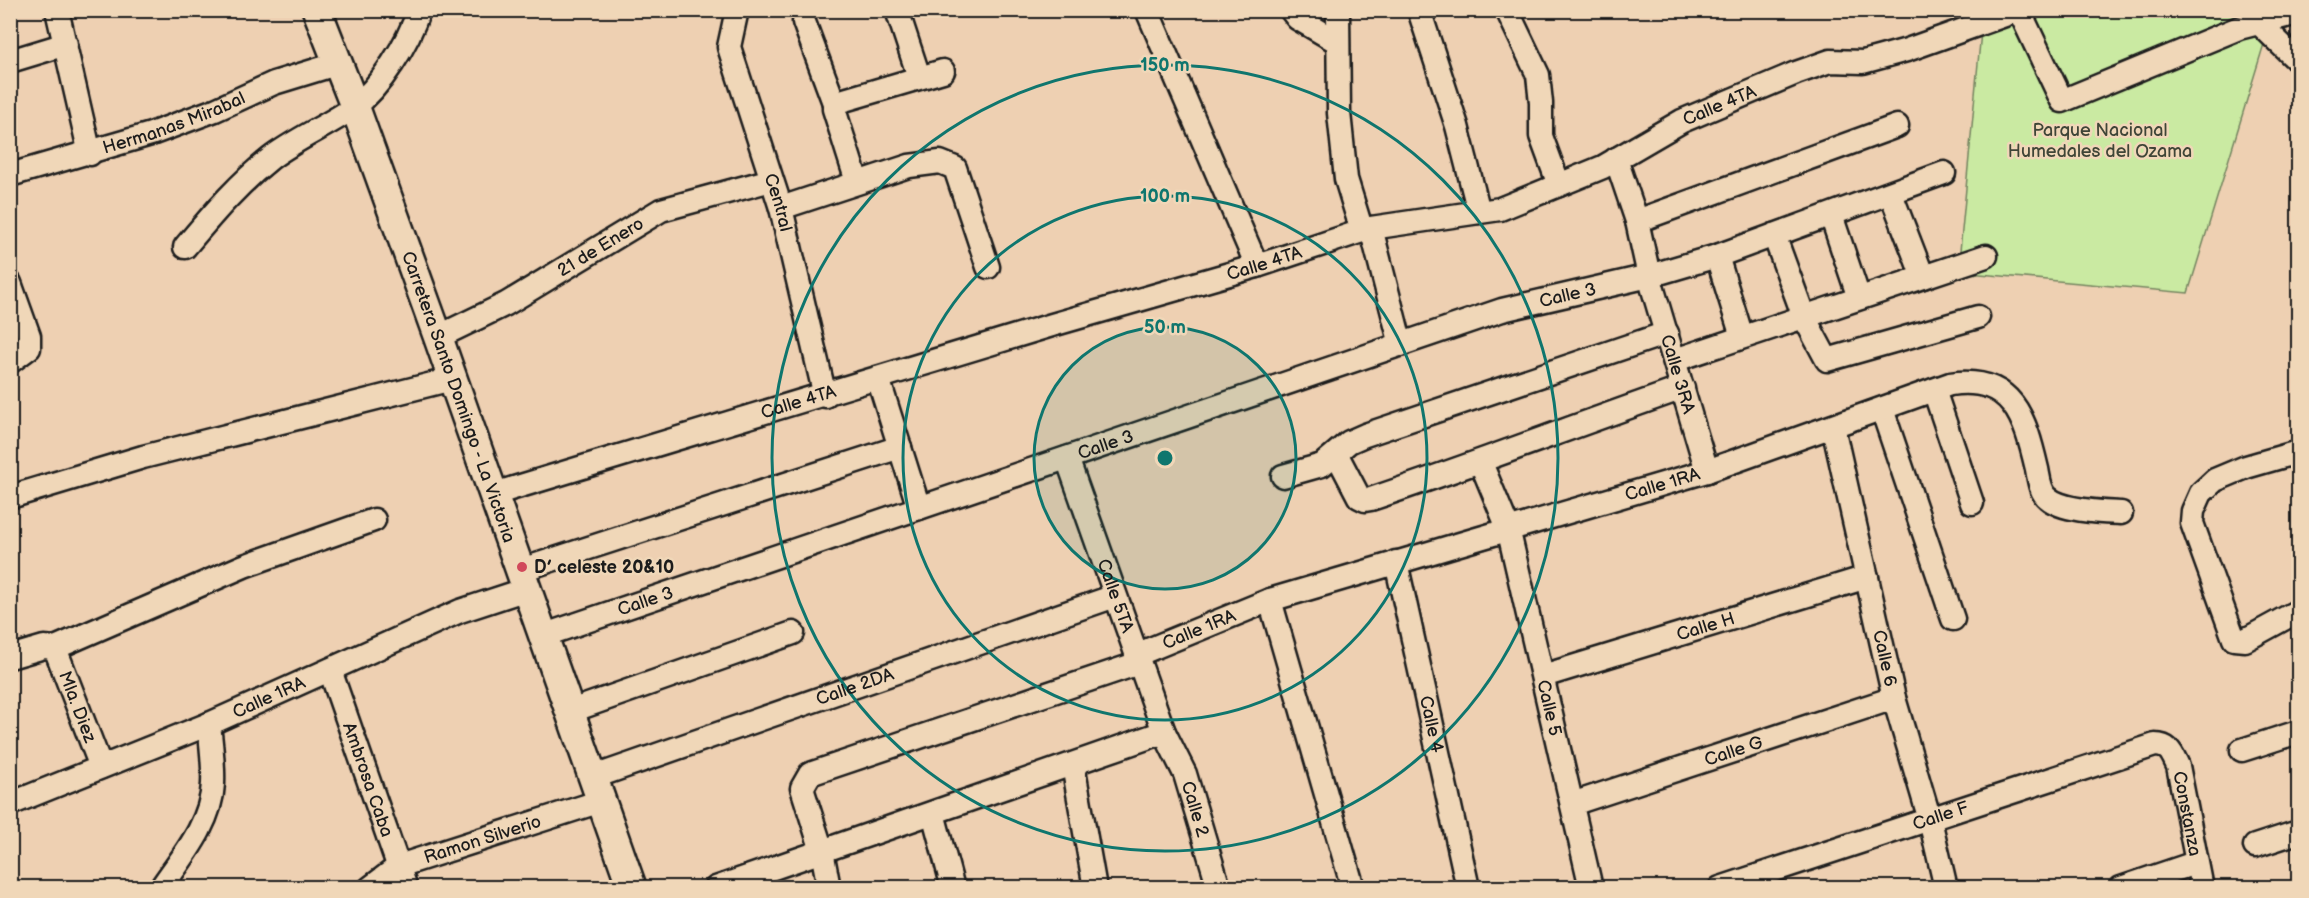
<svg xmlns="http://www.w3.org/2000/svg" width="2309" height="898" font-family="'Balsamiq Sans',sans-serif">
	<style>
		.green { fill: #caeaa2; stroke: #73835f; stroke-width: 1.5 }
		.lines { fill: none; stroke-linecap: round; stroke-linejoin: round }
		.minor-casing { stroke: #1c1c1c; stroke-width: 27 }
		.major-casing { stroke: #1c1c1c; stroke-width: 33 }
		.minor { stroke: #f0d7b8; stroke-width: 22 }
		.major { stroke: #f0d7b8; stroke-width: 28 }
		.ring { fill: none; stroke: #0f766e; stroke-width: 3 }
		.poi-dot { fill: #d1495b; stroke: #f0d7b8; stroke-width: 2 }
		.labels { text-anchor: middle; stroke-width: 5; stroke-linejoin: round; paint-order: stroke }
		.street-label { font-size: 18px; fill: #1c1c1c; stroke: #f0d7b8 }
		.park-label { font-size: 18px; fill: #3f4537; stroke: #f0d7b8 }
		.poi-label { font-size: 18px; font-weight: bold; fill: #1c1c1c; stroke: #f0d7b8; text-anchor: start }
		.centre { fill: #0f766e; stroke: #f0d7b8; stroke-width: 3 }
		.ring-label { font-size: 18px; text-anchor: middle; font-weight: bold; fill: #0f766e; stroke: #f0d7b8; stroke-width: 5; stroke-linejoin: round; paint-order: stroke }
	</style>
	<rect width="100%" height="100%" fill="#eed0b2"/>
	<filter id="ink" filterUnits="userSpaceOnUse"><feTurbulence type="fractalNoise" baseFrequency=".0167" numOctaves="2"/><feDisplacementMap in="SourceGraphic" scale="12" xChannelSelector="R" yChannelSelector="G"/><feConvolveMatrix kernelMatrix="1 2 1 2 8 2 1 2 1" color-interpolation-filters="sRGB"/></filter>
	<g filter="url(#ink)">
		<path class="green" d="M1983,11H2274L2188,293L1958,272Z"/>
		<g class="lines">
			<defs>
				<g id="minor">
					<path d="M57,10L90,154"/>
					<path id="s1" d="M737,10L729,47L781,208L825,396"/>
					<path d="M897,10L919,77"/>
					<path d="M1147,10L1257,266"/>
					<path d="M1291,10L1297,18L1336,41"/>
					<path d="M1338,10L1339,113L1346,179L1362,231"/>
					<path d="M1419,10L1457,126L1479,212"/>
					<path d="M1507,10L1538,75L1541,103V136L1559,185"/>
					<path d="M2019,10L2062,101L2239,28L2298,13"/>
					<path d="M804,22L834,103"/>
					<path d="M2259,23L2298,61"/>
					<path d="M10,61L66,44"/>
					<path id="s2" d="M1616,159L1637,221L1649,276L1707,471"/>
					<path id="s3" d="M10,175L151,134L215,110L274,83L336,64"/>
					<path d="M857,182L834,109V103L943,71"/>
					<path d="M1891,194L1923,277"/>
					<path d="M781,208L909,166L940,162L955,168L988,267"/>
					<path d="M1831,215L1859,298"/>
					<path d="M1637,221L1897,126"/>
					<path d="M1371,228L1401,345"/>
					<path d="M1774,235L1804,317L1827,360L1978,317"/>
					<path d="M185,247C213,214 237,185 271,158C296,139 327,126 353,108C381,87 408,43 419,10"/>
					<path d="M1717,256L1742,337"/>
					<path d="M10,283L29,336V348L10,362"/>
					<path id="s4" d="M438,337L506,304L661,210L771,180"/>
					<path d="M1675,360L1986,256"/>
					<path d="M878,378L919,508"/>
					<path d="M1934,390L1972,503"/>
					<path d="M1882,409L1953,619"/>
					<path id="s5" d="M1833,427L1894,698L1930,820L1946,888"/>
					<path d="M2298,452L2246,467L2215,480L2201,493L2193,511L2192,523L2234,639L2245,640L2298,611"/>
					<path d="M1337,455L1359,497L1365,500L1371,499C1476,464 1579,424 1683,388"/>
					<path id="s6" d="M1067,458L1164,732L1185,774L1219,888"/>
					<path id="s7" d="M1481,463L1508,528L1591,888"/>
					<path d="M1283,476L1322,465L1349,442L1365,435L1667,333"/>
					<path id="s8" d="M494,494L1052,325L1257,266L1371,228L1500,209L1603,167L1682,121L1796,73L1830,61L1863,62L1907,50L2019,10"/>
					<path d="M10,497L143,457L452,379"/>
					<path id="s9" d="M1396,562L1468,888"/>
					<path d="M521,570L900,447"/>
					<path d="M1270,600L1353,888"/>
					<path id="s10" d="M545,635L1502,310L1649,276L1717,256L1944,173"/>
					<path d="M55,648L244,566L374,520"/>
					<path id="s11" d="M55,648L101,767"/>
					<path id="s12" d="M1136,655L1270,600L1707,471L1950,384C2013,375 2025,418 2037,469C2039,479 2040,492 2048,498C2063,511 2102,512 2121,513"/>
					<path d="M10,657L44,647L55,648"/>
					<path id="s13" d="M330,670L406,888"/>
					<path id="s14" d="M1543,676L1867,577"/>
					<path d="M571,711L793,633"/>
					<path d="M2242,750L2298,732"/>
					<path d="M1073,765L1095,888"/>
					<path id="s15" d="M594,777L1115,596"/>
					<path id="s16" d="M10,804L209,724L460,611L527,589"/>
					<path id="s17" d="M1572,804L1894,698"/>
					<path d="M933,813L953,888"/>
					<path d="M2255,846L2298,832"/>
					<path d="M161,888C182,857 211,824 213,784C214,764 211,744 209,724"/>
					<path id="s18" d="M370,888L399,866L601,801"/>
					<path d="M716,888L1164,732"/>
					<path d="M829,888L822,851L802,788L810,774L1139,663"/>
					<path id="s19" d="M1720,888L2155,745C2170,745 2172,754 2178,766L2202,888"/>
					<path d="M2121,888L2195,863"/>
				</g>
				<g id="major">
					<path id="s20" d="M317,10L355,107L438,337L632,888"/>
				</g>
			</defs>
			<use href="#minor" class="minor-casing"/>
			<use href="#major" class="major-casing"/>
			<use href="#minor" class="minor"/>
			<use href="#major" class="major"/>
		</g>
	</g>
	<circle cx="1165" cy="458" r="131" fill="#0f766e" fill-opacity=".12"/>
	<g class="ring">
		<circle cx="1165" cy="458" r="131"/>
		<circle cx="1165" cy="458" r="262"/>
		<circle cx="1165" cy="458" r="393"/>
	</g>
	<circle class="poi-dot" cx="522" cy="567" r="6"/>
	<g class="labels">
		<g class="street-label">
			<text dy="6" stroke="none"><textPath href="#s8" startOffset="1290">Calle 4TA</textPath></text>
			<text dy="6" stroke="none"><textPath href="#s3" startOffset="172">Hermanas Mirabal</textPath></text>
			<text dy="6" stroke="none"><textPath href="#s1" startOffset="201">Central</textPath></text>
			<text dy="6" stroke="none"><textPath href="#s4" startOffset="186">21 de Enero</textPath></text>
			<text dy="6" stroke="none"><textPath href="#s8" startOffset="804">Calle 4TA</textPath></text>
			<text dy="6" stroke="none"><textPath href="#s10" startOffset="1078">Calle 3</textPath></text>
			<text dy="6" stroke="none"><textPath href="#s2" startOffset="224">Calle 3RA</textPath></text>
			<text dy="6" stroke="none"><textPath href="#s20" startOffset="412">Carretera Santo Domingo - La Victoria</textPath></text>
			<text dy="6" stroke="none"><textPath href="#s8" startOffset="318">Calle 4TA</textPath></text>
			<text dy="6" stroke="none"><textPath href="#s10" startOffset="592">Calle 3</textPath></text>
			<text dy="6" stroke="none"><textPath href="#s12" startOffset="554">Calle 1RA</textPath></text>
			<text dy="6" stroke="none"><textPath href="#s6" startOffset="146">Calle 5TA</textPath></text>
			<text dy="6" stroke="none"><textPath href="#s10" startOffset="106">Calle 3</textPath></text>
			<text dy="6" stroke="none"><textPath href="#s14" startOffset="170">Calle H</textPath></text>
			<text dy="6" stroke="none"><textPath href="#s12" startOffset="68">Calle 1RA</textPath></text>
			<text dy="6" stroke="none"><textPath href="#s5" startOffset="237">Calle 6</textPath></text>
			<text dy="6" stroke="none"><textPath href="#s15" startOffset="276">Calle 2DA</textPath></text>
			<text dy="6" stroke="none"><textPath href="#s16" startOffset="280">Calle 1RA</textPath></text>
			<text dy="6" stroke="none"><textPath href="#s11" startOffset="63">Mla. Diez</textPath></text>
			<text dy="6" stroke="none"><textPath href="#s7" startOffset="255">Calle 5</textPath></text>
			<text dy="6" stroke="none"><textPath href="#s9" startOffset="166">Calle 4</textPath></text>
			<text dy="6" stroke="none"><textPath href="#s17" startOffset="170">Calle G</textPath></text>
			<text dy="6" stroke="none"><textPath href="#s13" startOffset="116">Ambrosa Caba</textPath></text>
			<text dy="6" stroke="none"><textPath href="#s6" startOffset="374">Calle 2</textPath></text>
			<text dy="6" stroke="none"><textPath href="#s19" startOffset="540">Constanza</textPath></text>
			<text dy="6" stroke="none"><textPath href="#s19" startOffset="232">Calle F</textPath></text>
			<text dy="6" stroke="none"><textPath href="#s18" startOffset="124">Ramon Silverio</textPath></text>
		</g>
		<g class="park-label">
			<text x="2100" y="136">Parque Nacional<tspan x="2100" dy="21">Humedales del Ozama</tspan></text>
		</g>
		<g class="poi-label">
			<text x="534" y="573">D’ celeste 20&amp;10</text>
		</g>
	</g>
	<circle cx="1165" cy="458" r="9" class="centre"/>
	<g class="ring-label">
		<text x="1165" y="71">150 m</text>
		<text x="1165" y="202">100 m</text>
		<text x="1165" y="333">50 m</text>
	</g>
	<rect width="2309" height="898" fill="none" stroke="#f0d7b8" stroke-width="36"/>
	<rect x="18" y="18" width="2273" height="862" fill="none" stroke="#1c1c1c" stroke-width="2" filter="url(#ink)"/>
</svg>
